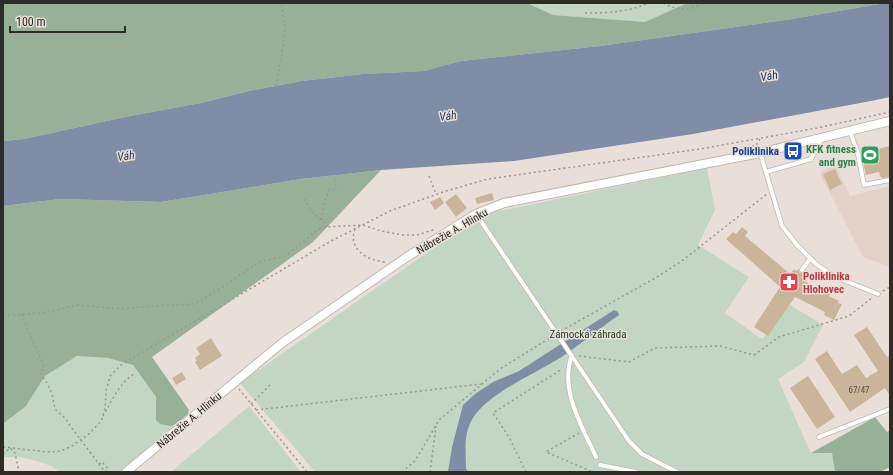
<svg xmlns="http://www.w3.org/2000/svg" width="893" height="475" font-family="'Roboto Condensed',sans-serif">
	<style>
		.built { fill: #e2d1c6 }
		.green { fill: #c3d6c4 }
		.forest { fill: #97b098 }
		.water { fill: #7f8da7 }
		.building { fill: #cab59b }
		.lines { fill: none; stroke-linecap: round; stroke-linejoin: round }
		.lane-casing { stroke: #c1b7b1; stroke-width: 5.5 }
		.street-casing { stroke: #c1b7b1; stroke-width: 10 }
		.path { stroke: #9d9590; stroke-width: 1.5; stroke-dasharray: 2 3; stroke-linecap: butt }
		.lane { stroke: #fff; stroke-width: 4 }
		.street { stroke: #fff; stroke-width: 8 }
		.labels { text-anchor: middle; stroke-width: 3; stroke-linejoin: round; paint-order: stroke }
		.number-label { font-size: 9px; fill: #564e45 }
		.leisure-label { font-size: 11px; font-weight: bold; fill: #27864d; stroke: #eadfd8; text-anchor: end }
		.transit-label { font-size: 11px; font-weight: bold; fill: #164399; stroke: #eadfd8; text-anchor: end }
		.street-label { font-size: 11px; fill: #2f2b28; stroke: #eadfd8 }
		.health-label { font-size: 11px; font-weight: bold; fill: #be3a42; stroke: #eadfd8; text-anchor: start }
		.park-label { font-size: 11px; fill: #1b4321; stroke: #eadfd8 }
		.water-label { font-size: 12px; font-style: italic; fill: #2a3e66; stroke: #eadfd8 }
	</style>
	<rect width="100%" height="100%" fill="#eadfd8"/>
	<path class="built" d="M835,164L850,196L890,186V267L863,257L820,174L822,171Z"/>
	<path class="green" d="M527,3H687L645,22L553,15Z
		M707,168L715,210L698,245L749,277L725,313L762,339L790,305L823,325L804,362L778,379L811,453L832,452L835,472H315L240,383L428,252L490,213Z
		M77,356L108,358L133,365L156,397V420L171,426L176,424L121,472H61L51,466L33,460L20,457H3V424L26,406L45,376Z
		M249,406L301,472H171Z"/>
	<path class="forest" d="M3,3H527L553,15L645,22L687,3H885L792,19L600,46L461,61L424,71L363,74L302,81L249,91L201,103L125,117L24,139L3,141Z
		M381,170L313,242L152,357L189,410L188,414L176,424L171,426L160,424L156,420V397L133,365L108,358L77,356L45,376L26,406L3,424V206L60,199L161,202L301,179Z
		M875,417L887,432L890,430V467L880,472H835L832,453H811Z"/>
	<path class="water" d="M885,3H890V97L871,101L693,134L514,161L381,170L301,179L161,202L60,199L3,206V141L24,139L125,117L201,103L249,91L302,81L363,74L424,71L461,61L600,46L792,19Z
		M614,310L618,312L619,315C599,329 580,345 560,358C534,374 489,393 473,418C463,433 466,452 466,469L469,472H448L452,447L463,405L475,394L493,382L519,371Z"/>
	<path class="building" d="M890,146V177L881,178L879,172L866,175L862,158L865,157L863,153Z
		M835,169L842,184L830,190L823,174Z
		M492,193L494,200L477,204L475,198Z
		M456,194L467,208L456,217L445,202Z
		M440,197L444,203L435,210L430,202Z
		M742,227L748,232L745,236L790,274L794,269L796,271L798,269L800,273L804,272L803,275L807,280L806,282L830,294L829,296L839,301L838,303L842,304L834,320L824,315L825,312L795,297L768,336L754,327L780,287L726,239L733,232L736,234Z
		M867,327L887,357L890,355V396L885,388L850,412L815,359L827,351L842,374L857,365L866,378L878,371L854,335Z
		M211,338L222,356L200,370L195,362L197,361L195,358L200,354L196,348Z
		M182,372L186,379L176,385L172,378Z
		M808,376L835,417L817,429L790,388Z"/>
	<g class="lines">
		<defs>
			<path id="lane" d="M850,131L858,154L864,185L890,180
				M760,152L782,226L797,245L816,264L833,276L878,294
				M766,172L811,159L822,138
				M476,214L629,441L642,454L677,472
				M802,270L810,259
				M572,355C559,390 582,426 596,457
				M819,437L890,409
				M600,465L636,472"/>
			<path id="street" d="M126,472L282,343L407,257L476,214L504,203L755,154L890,121"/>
		</defs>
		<use href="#lane" class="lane-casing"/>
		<use href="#street" class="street-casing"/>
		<path class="path" d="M663,3C679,11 688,11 704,3
			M585,13C608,13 628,12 649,3
			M276,86L284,40L285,27L281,3
			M753,147V145L757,144L760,139
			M429,176L436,194
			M304,199L312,212L328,226
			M321,220L324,204L329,190L336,188L335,176
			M355,229C347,250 369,261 386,262
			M883,291L890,287
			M22,314C28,333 38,350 44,368L40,373L47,383L52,394L55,409L66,419L68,423L105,472
			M3,316L48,312L77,305L122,309L152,306L194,304L215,292L259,262L286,256L316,231L323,227L363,225L381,231L403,235H417L436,229
			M561,331L657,277L683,260L767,194
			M579,356L629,362L655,348L720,346L754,355L779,337L849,316L873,297
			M239,389L307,472
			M251,404L270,385
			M256,410L481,384
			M103,416C112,401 119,383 134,374
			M579,433L546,452L593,472
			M3,447L48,452L61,451L72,446L90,433L101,421L105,409L106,391L110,376L121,365L331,241L390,211L446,191L488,179L700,149L817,128L890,112
			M3,454L10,448L15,453L19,472
			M99,464L102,462L108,469L105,472
			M402,472L415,461L439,420L500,369L553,336
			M430,472L436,426
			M526,472L509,437L493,413L562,369"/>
		<use href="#lane" class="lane"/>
		<use href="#street" class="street"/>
	</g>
	<defs>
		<symbol id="bus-square" viewBox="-11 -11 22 22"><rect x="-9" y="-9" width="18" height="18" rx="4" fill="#1a4fb4" stroke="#eadfd8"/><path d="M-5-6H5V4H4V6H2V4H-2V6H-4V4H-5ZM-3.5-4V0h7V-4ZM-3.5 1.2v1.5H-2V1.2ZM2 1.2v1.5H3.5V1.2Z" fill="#fff"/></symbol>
		<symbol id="stadium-square" viewBox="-11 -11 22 22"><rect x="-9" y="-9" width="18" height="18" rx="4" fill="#2e9e5b" stroke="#eadfd8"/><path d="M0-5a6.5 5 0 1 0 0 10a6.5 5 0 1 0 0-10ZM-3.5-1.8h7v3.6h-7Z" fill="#fff"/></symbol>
		<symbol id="pharmacy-square" viewBox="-11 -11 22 22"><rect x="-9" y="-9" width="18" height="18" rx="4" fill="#e0444e" stroke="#eadfd8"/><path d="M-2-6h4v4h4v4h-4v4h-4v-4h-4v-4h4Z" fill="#fff"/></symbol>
	</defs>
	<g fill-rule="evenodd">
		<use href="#bus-square" x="782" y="140" width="22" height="22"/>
		<use href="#stadium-square" x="859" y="144" width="22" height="22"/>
		<use href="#pharmacy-square" x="778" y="271" width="22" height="22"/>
	</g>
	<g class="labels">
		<g class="number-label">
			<text x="859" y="393">67/47</text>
		</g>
		<g class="leisure-label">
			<text x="856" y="153">KFK fitness<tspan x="856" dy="13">and gym</tspan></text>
		</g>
		<g class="transit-label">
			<text x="779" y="155">Poliklinika</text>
		</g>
		<g class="street-label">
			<text transform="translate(452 231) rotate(-30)" y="4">Nábrežie A. Hlinku</text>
			<text transform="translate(189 420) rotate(-40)" y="4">Nábrežie A. Hlinku</text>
		</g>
		<g class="health-label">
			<text x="803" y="280">Poliklinika<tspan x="803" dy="13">Hlohovec</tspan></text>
		</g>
		<g class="park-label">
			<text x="588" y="338">Zámocká záhrada</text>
		</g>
		<g class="water-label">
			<text transform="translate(769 76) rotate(-9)" y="4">Váh</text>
			<text transform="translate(448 116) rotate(-7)" y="4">Váh</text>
			<text transform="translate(126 156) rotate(-7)" y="4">Váh</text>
		</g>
	</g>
	<rect width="893" height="475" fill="none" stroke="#2f2b28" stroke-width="8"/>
	<path d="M10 26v6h115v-6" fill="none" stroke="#2f2b28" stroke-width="2"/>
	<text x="16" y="26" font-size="12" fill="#2f2b28" stroke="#eadfd8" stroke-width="3" paint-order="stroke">100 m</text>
</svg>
